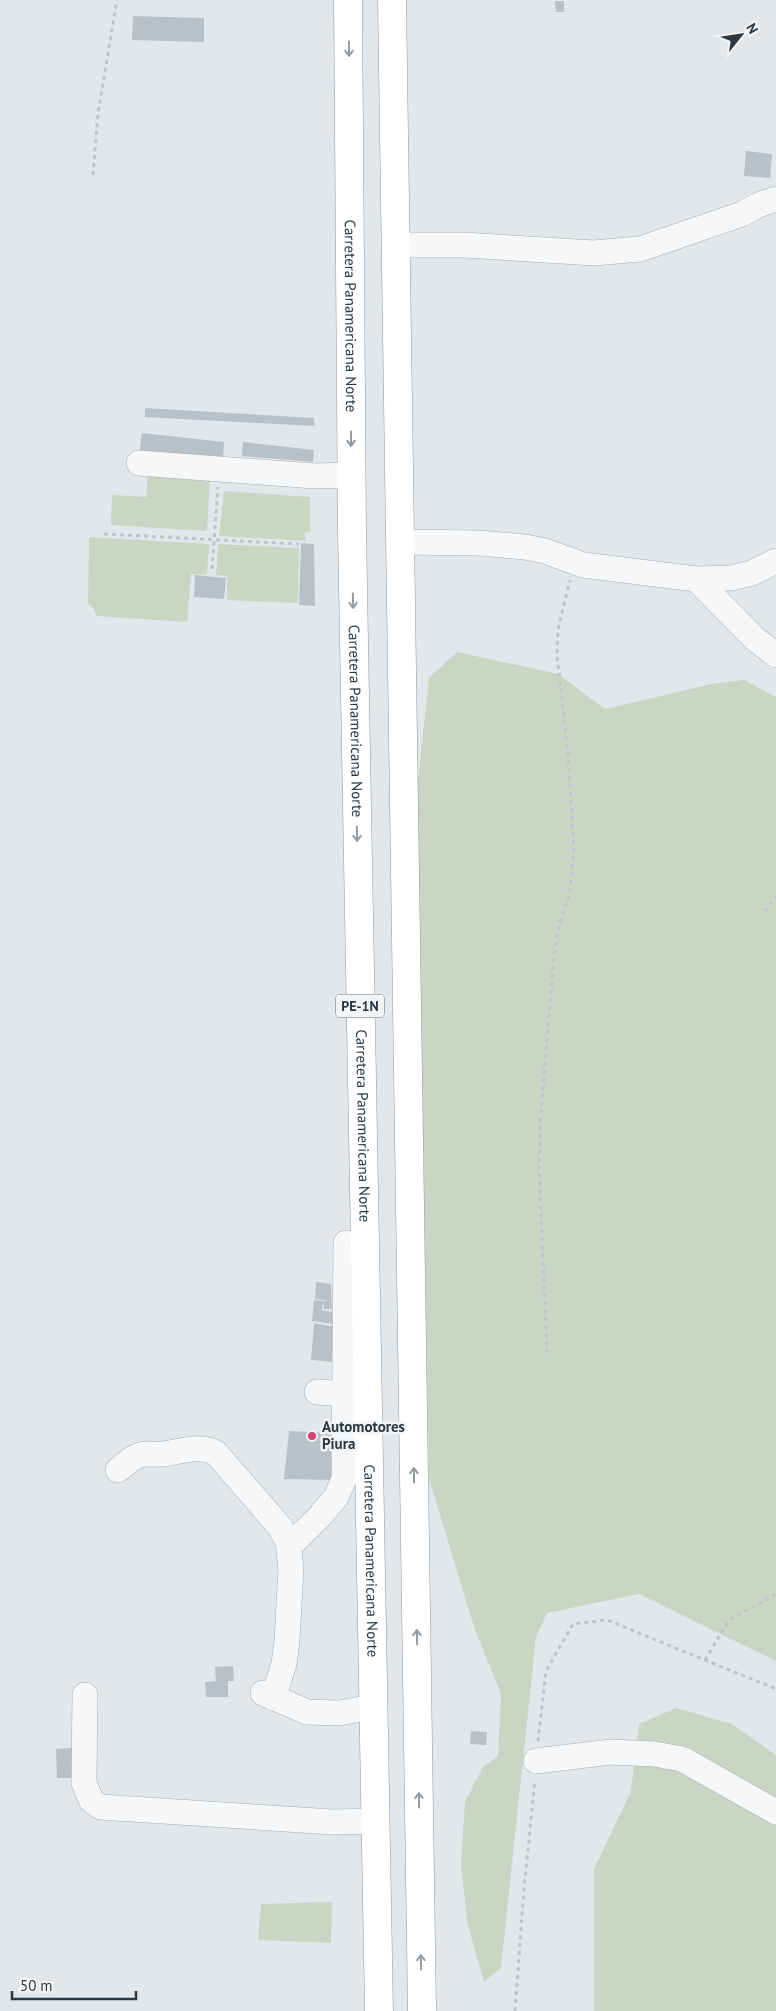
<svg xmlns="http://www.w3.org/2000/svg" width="776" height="2011" font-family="'PT Sans',sans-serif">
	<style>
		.green { fill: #cbd5c3 }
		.building { fill: #b9c1c8 }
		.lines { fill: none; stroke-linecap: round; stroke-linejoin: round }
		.minor-casing { stroke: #a7afb5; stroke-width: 26 }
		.highway-casing { stroke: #8997a2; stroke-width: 29 }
		.path { stroke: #c0c5ca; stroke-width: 3; stroke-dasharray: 4 4; stroke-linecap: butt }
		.minor { stroke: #f5f7f9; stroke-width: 25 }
		.highway { stroke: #fff; stroke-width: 28 }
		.oneway { stroke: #949ca1 }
		.poi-dot { fill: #d24475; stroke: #f2f5f8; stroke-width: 2 }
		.labels { text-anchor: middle; stroke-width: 5; stroke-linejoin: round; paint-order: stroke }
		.shield { fill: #f2f5f8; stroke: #657179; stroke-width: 1 }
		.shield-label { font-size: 14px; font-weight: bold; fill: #293843 }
		.street-label { font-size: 15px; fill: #293843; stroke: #f2f5f8 }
		.poi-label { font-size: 15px; font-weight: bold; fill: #293843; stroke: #f2f5f8; text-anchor: start }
	</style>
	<rect width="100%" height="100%" fill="#e2e7eb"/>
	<path class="green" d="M148,472L210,478L207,531L111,525L112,495L146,497Z
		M224,491L310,497V532L304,533L306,541L219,536Z
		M89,537L209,544L207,575L191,574L187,622L96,616L95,611L88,603Z
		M218,544L299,548L298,603L227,600V576L216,575Z
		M457,652L558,674L605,709L712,684L744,680L776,697V1661L639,1594L547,1613L536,1637L501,1968L484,1982L467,1922L461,1865L465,1802L483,1767L498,1756L501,1694L475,1630L429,1479L417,790L429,678Z
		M676,1708L732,1724L776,1755V2011H594V1869L631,1791L639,1724Z
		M332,1902L331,1943L258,1940L261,1904Z"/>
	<path class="building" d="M555,1H564V12H556Z
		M133,16L204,18V42L132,40Z
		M746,151L772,154L770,178L744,176Z
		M145,408L314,418V426L145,417Z
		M142,433L224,442L223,462L139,454Z
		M243,442L314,450L313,462L242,456Z
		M301,543L314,544L315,606L299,605Z
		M195,575L226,578L224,599L194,597Z
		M316,1282L331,1284L332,1309H324L323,1301H328L323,1300V1297V1300L315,1299Z
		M314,1300L323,1301L322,1310L332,1312L333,1324L312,1321Z
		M314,1323L336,1327L335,1362L311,1360Z
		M289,1431L332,1433L334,1480L284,1479Z
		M233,1666L234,1681H228V1697H206L205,1682L216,1681L215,1667Z
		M471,1731L487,1732L486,1745L470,1744Z
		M72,1748L73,1778H57L56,1749Z"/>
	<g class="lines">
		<defs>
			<path id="minor" d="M396,245H464L594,253L640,249L742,214L758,205L776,199
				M139,463L314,476L352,475
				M401,542L479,543L525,547L545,551L583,565L696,579L731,578L752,573L776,561
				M696,579L754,638L776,655
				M317,1392L333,1393L362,1391
				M118,1470C124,1465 131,1458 140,1455C147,1453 156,1455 163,1454C181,1452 199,1444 216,1453L280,1527L288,1542L291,1569L287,1641L284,1664L273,1698
				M289,1547L321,1515L336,1497L344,1479L346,1243
				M263,1693L307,1712L339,1713L373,1707
				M85,1695L84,1783L91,1800L100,1807L333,1822L375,1821
				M536,1761L611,1752L654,1754L682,1759L776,1812"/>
			<g id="highway">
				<path id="s1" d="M348,0L352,531L379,2011"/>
				<path d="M392,0L422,2011"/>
			</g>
		</defs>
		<use href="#minor" class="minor-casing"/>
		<use href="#highway" class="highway-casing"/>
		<path class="path" d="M93,175L98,113L117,0
			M104,534L299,544
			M212,569L218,487
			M765,911L776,896
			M547,1353L539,1168L540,1124L554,956L559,926L569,896L574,851L568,753L557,655L558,629L570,580
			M705,1660L729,1620L776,1594
			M538,1741L546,1671L573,1624L607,1620L776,1689
			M515,2011L524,1889L535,1780"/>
		<use href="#minor" class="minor"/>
		<use href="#highway" class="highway"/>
	</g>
	<defs><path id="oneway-shaft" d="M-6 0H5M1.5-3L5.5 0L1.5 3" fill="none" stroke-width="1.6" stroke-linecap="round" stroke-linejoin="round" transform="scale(1.25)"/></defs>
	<g class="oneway">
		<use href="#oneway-shaft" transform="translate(349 49) rotate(90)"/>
		<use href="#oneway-shaft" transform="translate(351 439) rotate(90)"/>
		<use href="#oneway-shaft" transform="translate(353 601) rotate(89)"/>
		<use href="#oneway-shaft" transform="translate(357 834) rotate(89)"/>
		<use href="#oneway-shaft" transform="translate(414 1475) rotate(-91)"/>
		<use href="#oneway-shaft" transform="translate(417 1637) rotate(-91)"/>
		<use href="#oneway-shaft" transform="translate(419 1800) rotate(-91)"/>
		<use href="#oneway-shaft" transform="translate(421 1962) rotate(-91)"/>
	</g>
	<circle class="poi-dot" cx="312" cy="1436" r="5"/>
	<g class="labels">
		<rect class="shield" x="336" y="994.5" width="48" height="23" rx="4"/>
		<g class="shield-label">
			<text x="360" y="1011">PE-1N</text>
		</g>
		<g class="street-label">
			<text dy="5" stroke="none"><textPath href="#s1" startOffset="316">Carretera Panamericana Norte</textPath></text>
			<text dy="5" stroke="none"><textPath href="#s1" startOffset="721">Carretera Panamericana Norte</textPath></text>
			<text dy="5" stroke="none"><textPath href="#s1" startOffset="1126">Carretera Panamericana Norte</textPath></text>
			<text dy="5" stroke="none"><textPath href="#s1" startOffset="1561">Carretera Panamericana Norte</textPath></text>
		</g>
		<g class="poi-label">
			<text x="322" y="1432">Automotores<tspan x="322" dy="17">Piura</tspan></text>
		</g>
	</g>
	<g transform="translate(741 35) rotate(60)" stroke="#f2f5f8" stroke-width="4" paint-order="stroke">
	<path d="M0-4L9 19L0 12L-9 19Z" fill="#293843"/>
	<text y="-8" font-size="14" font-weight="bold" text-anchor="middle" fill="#293843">N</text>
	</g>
	<path d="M12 1991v8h124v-8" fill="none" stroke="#293843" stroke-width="2.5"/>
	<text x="20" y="1991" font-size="15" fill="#293843" stroke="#f2f5f8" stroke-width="4" paint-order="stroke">50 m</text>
</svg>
